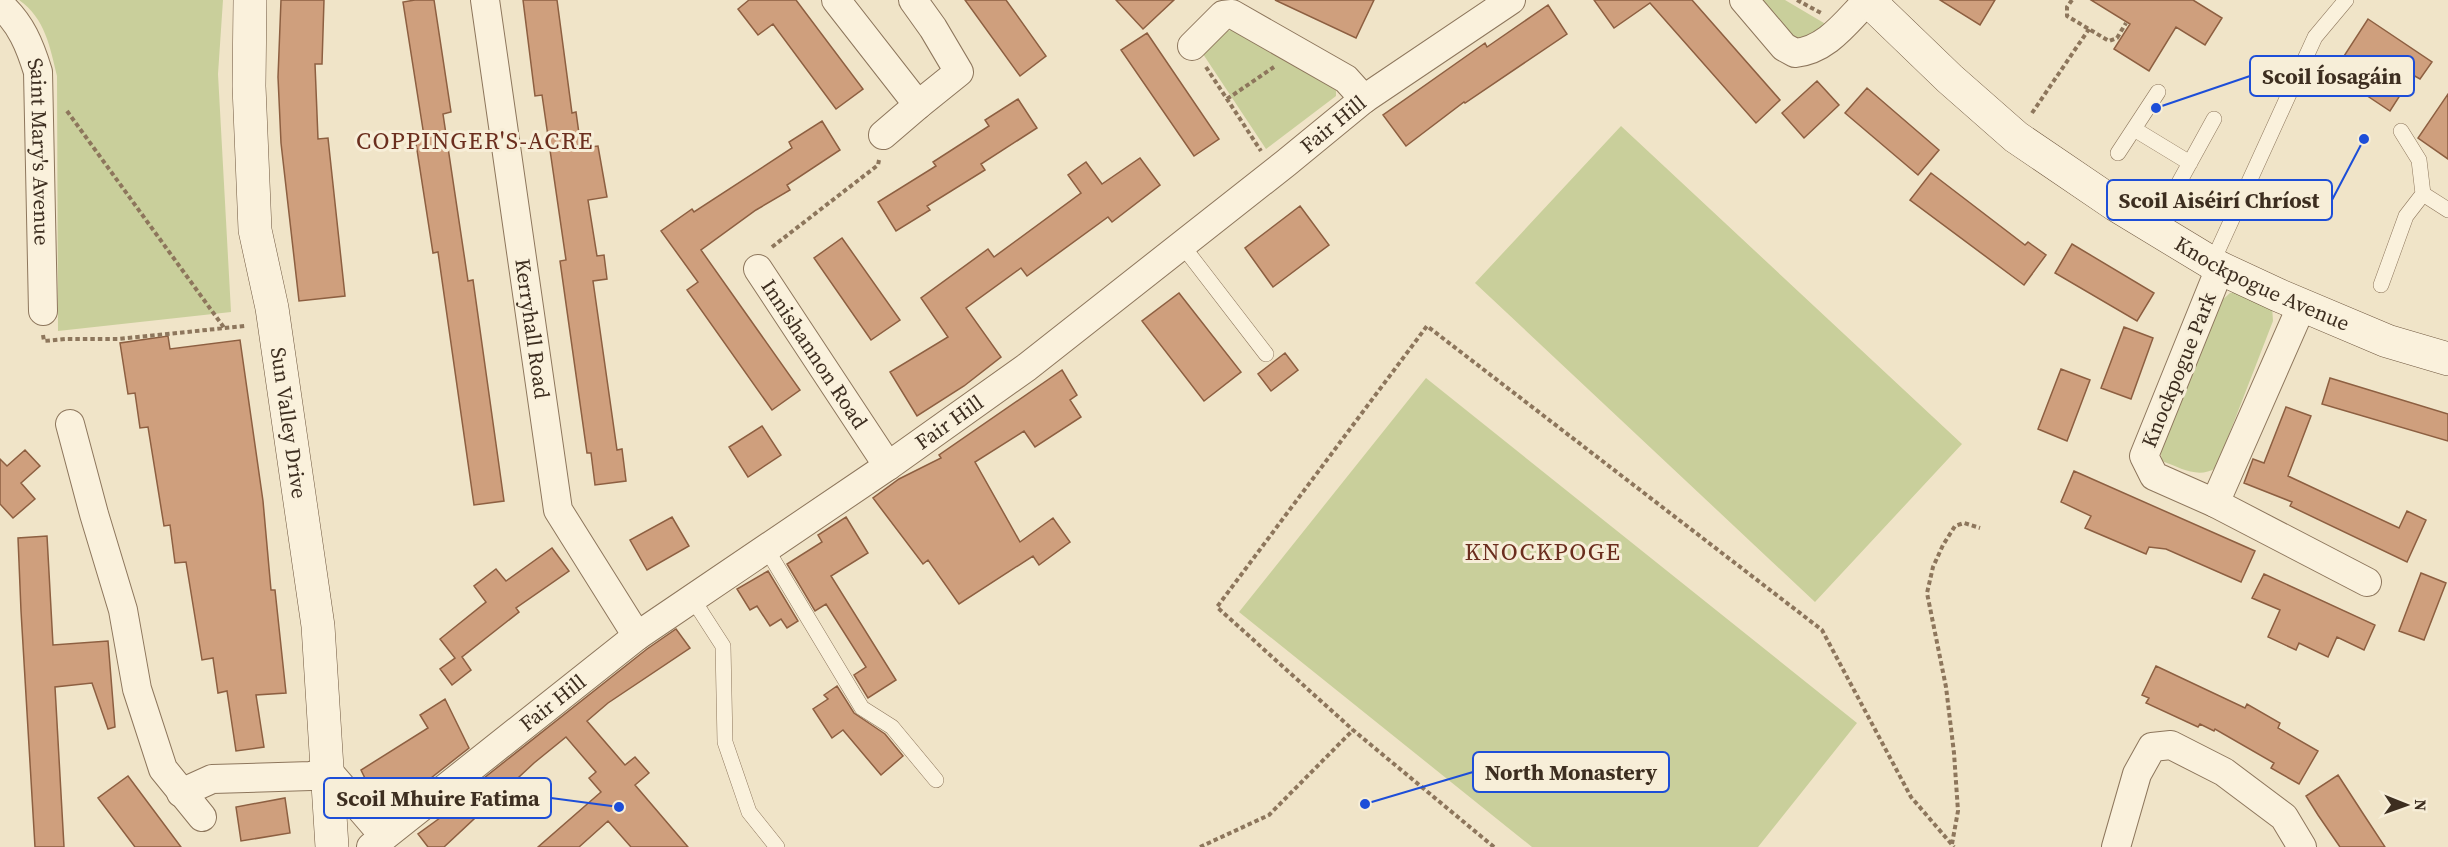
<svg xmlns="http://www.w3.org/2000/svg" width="2448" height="847" font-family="'Source Serif 4',serif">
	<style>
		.grass { fill: #c9cf9b }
		.building { fill: #cf9f7d; stroke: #8d5f41; stroke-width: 1.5 }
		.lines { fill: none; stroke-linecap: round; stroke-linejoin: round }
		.lane-casing { stroke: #8d765c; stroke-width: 16 }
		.street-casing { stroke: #8d765c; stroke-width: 30 }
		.secondary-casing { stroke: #6f573f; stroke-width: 34 }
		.path { stroke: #8d765c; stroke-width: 4; stroke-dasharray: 4.5 3; stroke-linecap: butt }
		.lane { stroke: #faf1dc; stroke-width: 15 }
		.street { stroke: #faf1dc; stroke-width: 28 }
		.secondary { stroke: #faf1dc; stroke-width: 33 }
		.labels { text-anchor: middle; stroke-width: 6; stroke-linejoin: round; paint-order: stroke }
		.street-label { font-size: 21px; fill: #3d2e20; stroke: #f7eed8 }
		.quarter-label { font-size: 24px; letter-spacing: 1.5px; fill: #6b2e1e; stroke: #f7eed8 }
		.leader { fill: none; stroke: #1d4ed8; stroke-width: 2 }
		.callout-dot { fill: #1d4ed8; stroke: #f7eed8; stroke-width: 2 }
		.callout { fill: #f7eed8; stroke: #1d4ed8; stroke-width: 2 }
		.callout-label { font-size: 22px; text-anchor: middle; font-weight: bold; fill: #3d2e20 }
	</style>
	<rect width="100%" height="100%" fill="#f0e4c8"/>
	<path class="grass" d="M19,0H223L218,74L231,312L58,331L57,76C50,47 45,18 19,0Z
		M1751,0H1785L1829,26L1797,45Z
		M1231,30L1240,31L1336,89V96L1266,149L1203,54L1223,32Z
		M1621,126L1962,444L1815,602L1475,283Z
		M2244,291L2272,306L2273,321L2216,468C2198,479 2181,468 2162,461L2159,441L2219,303L2230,293Z
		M1426,378L1857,723L1758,847H1532L1239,612Z"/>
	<path class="building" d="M281,0H324L322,64H315L318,139L328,138L345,296L299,301L281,143L278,77Z
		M415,0H434L451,112L443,114L468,281L473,280L504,501L474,505L438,252L433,253L415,137L424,136L403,2Z
		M523,0H557L572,113L576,112L581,148L598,146L607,197L588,200L597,256L604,255L607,279L593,281L617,450L622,449L626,481L595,485L591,453H587L560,261L566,260L542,95L535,96Z
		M749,0H796L863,89L836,109L773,24L758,35L738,9Z
		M965,0H1006L1046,56L1020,76Z
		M1116,0H1174L1143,29Z
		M1275,0H1374L1356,38Z
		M1594,0H1692L1780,100L1756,123L1650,3L1614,28Z
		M1940,0H1995L1980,25Z
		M2091,0H2193L2222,18L2205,45L2176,27L2149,71L2114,49L2130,24Z
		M1548,5L1567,34L1465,103L1464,102L1406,146L1383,115L1485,43L1487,47Z
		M2368,19L2432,62L2420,79L2413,75L2390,111L2333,73Z
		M1147,33L1219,139L1194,156L1121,50Z
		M1817,81L1839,105L1804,138L1782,113Z
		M1867,88L1939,150L1918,175L1845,113Z
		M2448,94V159L2418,138Z
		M1018,99L1037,128L981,164L985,170L927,206L930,210L896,231L878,202L936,166L933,162L989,126L985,120Z
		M822,121L840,150L787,185L790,190L756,210L701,250L800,390L772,410L687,290L698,282L661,231L692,209L694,212L792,148L789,142Z
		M1140,158L1160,185L1112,222L1108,217L1027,276L1021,268L966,308L1001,357L964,386L917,416L890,372L948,337L921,298L988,249L994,257L1081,193L1068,175L1086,162L1102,184Z
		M1931,173L2025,245L2028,242L2046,255L2024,285L1910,200Z
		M1300,206L1329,245L1273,287L1245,248Z
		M842,238L900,320L871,340L814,258Z
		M2072,244L2154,293L2137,321L2055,273Z
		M1179,293L1241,372L1204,401L1142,321Z
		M2124,327L2153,338L2131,399L2101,388Z
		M168,336L170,349L240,340L263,501L271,590H275L286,693L256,695L264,747L236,751L227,691L218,693L213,658L202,660L186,562L175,563L170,525L164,526L148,427L140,428L135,393L128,394L120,343Z
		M1285,353L1298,370L1271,391L1258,374Z
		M2061,369L2090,380L2067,441L2038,429Z
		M1062,370L1077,395L1070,400L1081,417L1035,447L1024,431L975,462L1020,542L1053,518L1070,542L1039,565L1033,556L959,604L928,560L923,564L873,498L899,479L941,458L939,455Z
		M2330,378L2448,414V441L2322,404Z
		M2286,407L2311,416L2288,476L2399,528L2407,511L2426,520L2407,562L2290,506L2292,502L2244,483L2253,459L2264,463Z
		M762,426L781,455L748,477L729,447Z
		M25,450L40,466L21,483L35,499L13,518L0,504V459L7,466Z
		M2074,471L2255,551L2241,582L2166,549L2149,547L2146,554L2085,528L2091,516L2061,502Z
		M672,517L689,546L647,570L630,540Z
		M846,517L868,553L831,576L896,680L868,698L854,675L866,667L826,604L815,611L787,564L822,542L818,535Z
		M47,536L53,645L108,641L115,727L108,729L92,683L55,687L64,847H35L21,611L18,538Z
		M552,548L569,571L516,608L519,612L462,657L471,670L452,685L440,669L455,658L440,639L486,602L474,586L496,569L506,581Z
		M768,571L798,621L787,628L781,619L770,626L757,606L750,610L737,589Z
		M2421,573L2446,583L2424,640L2399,631Z
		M2264,574L2375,625L2364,650L2337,637L2328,657L2299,643L2296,650L2268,637L2280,610L2252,598Z
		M676,629L690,648L608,703L587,721L625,765L635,757L649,773L635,785L688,847H631L608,821L579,847H538L601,792L589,778L596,772L566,737L534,763L444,847H428L418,834L444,815L441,812L647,649Z
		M2156,666L2245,708L2247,704L2280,723L2278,728L2318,751L2299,784L2271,768L2274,763L2215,729L2214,731L2200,724L2198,727L2146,703L2149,698L2142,695Z
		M837,686L854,713L885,734L903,756L881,775L843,730L832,738L813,709L828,699L824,695Z
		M445,699L469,748L417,789L416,788L385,811L377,803L361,770L428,728L420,715Z
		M2338,775L2362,812L2385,847H2340L2318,815L2306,796Z
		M128,776L181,847H135L98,798Z
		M285,798L290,833L241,841L236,807Z"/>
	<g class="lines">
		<defs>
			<path id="lane" d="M2134,129L2190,163
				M2401,131L2419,160L2423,194L2448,210
				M2118,153L2158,92
				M2154,228L2214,119
				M1182,245L1266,354
				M2212,263L2315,37L2346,0
				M2381,285L2406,216L2423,194
				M766,548L862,708L892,727L936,780
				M692,598L723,646L725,742L749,812L777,847"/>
			<g id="street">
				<path id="s1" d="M485,0L558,510L637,636"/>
				<path d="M836,0L918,105L883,135"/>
				<path d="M913,0L933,28L959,72L918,105"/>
				<path d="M1744,0L1784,47L1795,53C1827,50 1846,22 1868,0"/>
				<path id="s2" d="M0,5C21,23 30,46 38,72L43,311"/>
				<path d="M1192,46L1223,15L1232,14L1346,79L1364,99"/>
				<path d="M2220,268L2144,456L2154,476L2215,503L2302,305"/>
				<path id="s3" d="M758,269L888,466"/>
				<path d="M70,424L94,514L123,610L137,689L163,769L202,817"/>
				<path d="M2215,503L2367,582"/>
				<path d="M181,793L212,779L311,776L328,771L384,836"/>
				<path id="s4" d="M371,847L637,636L888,466L1027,367L1286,163L1364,99L1511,0"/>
				<path d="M2116,847L2137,774L2152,747L2171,745L2224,772L2284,817L2302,847"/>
			</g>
			<g id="secondary">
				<path id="s5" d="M250,0L249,86L255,230L272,308L318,626L332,847"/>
				<path id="s6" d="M1868,0L1950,79L2016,137L2116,205L2220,268L2278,295L2387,341L2448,359"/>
			</g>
		</defs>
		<use href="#lane" class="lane-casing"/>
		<use href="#street" class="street-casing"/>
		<use href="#secondary" class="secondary-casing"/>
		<path class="path" d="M1797,0L1821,13
			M2072,0L2067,7V16L2109,41L2117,38L2126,23
			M1206,67L1261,151
			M1227,99L1274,67
			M67,111L225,329
			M2032,113L2089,29
			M772,247L878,165L879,160
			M43,335L44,341L66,339H118L245,326
			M1952,844L1958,811L1954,753L1946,687L1927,593L1933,567L1943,545L1955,526L1964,523L1980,528
			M1200,847L1269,815L1353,730
			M1494,847L1353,730L1217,607L1427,326L1822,630L1911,797L1954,847"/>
		<use href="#lane" class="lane"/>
		<use href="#street" class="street"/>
		<use href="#secondary" class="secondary"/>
	</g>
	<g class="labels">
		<g class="street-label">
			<text dy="7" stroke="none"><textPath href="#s4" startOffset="1204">Fair Hill</textPath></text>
			<text dy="7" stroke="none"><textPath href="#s2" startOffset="158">Saint Mary's Avenue</textPath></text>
			<text dy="7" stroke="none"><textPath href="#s6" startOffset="489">Knockpogue Avenue</textPath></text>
			<text dy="7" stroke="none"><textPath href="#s1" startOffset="332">Kerryhall Road</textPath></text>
			<text dy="7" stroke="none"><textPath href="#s3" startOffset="102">Innishannon Road</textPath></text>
			<text transform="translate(2179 370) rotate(-68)" y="7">Knockpogue Park</text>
			<text dy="7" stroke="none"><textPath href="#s4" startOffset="718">Fair Hill</textPath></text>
			<text dy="7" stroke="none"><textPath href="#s5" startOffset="426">Sun Valley Drive</textPath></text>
			<text dy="7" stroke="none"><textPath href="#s4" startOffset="232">Fair Hill</textPath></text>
		</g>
		<g class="quarter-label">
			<text x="475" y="149">COPPINGER'S-ACRE</text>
			<text x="1543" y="560">KNOCKPOGE</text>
		</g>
	</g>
	<path class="leader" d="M2156 108L2250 76M2364 139L2332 200M1365 804L1473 772M619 807L551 798"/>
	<g class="callout-dot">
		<circle cx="2156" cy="108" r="6"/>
		<circle cx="2364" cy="139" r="6"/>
		<circle cx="1365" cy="804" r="6"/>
		<circle cx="619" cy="807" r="6"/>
	</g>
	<g class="callout">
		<rect x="2250" y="56" width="164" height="40" rx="6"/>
		<rect x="2107" y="180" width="225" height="40" rx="6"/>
		<rect x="1473" y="752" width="196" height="40" rx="6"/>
		<rect x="324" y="778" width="227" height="40" rx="6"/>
	</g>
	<g class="callout-label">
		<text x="2332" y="84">Scoil Íosagáin</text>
		<text x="2219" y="208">Scoil Aiséirí Chríost</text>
		<text x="1571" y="780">North Monastery</text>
		<text x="438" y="806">Scoil Mhuire Fatima</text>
	</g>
	<g transform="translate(2406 805) rotate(91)" stroke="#f7eed8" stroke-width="4.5" paint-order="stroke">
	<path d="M0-4.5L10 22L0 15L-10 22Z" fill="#3d2e20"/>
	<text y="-9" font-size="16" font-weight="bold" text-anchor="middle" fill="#3d2e20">N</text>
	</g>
</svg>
